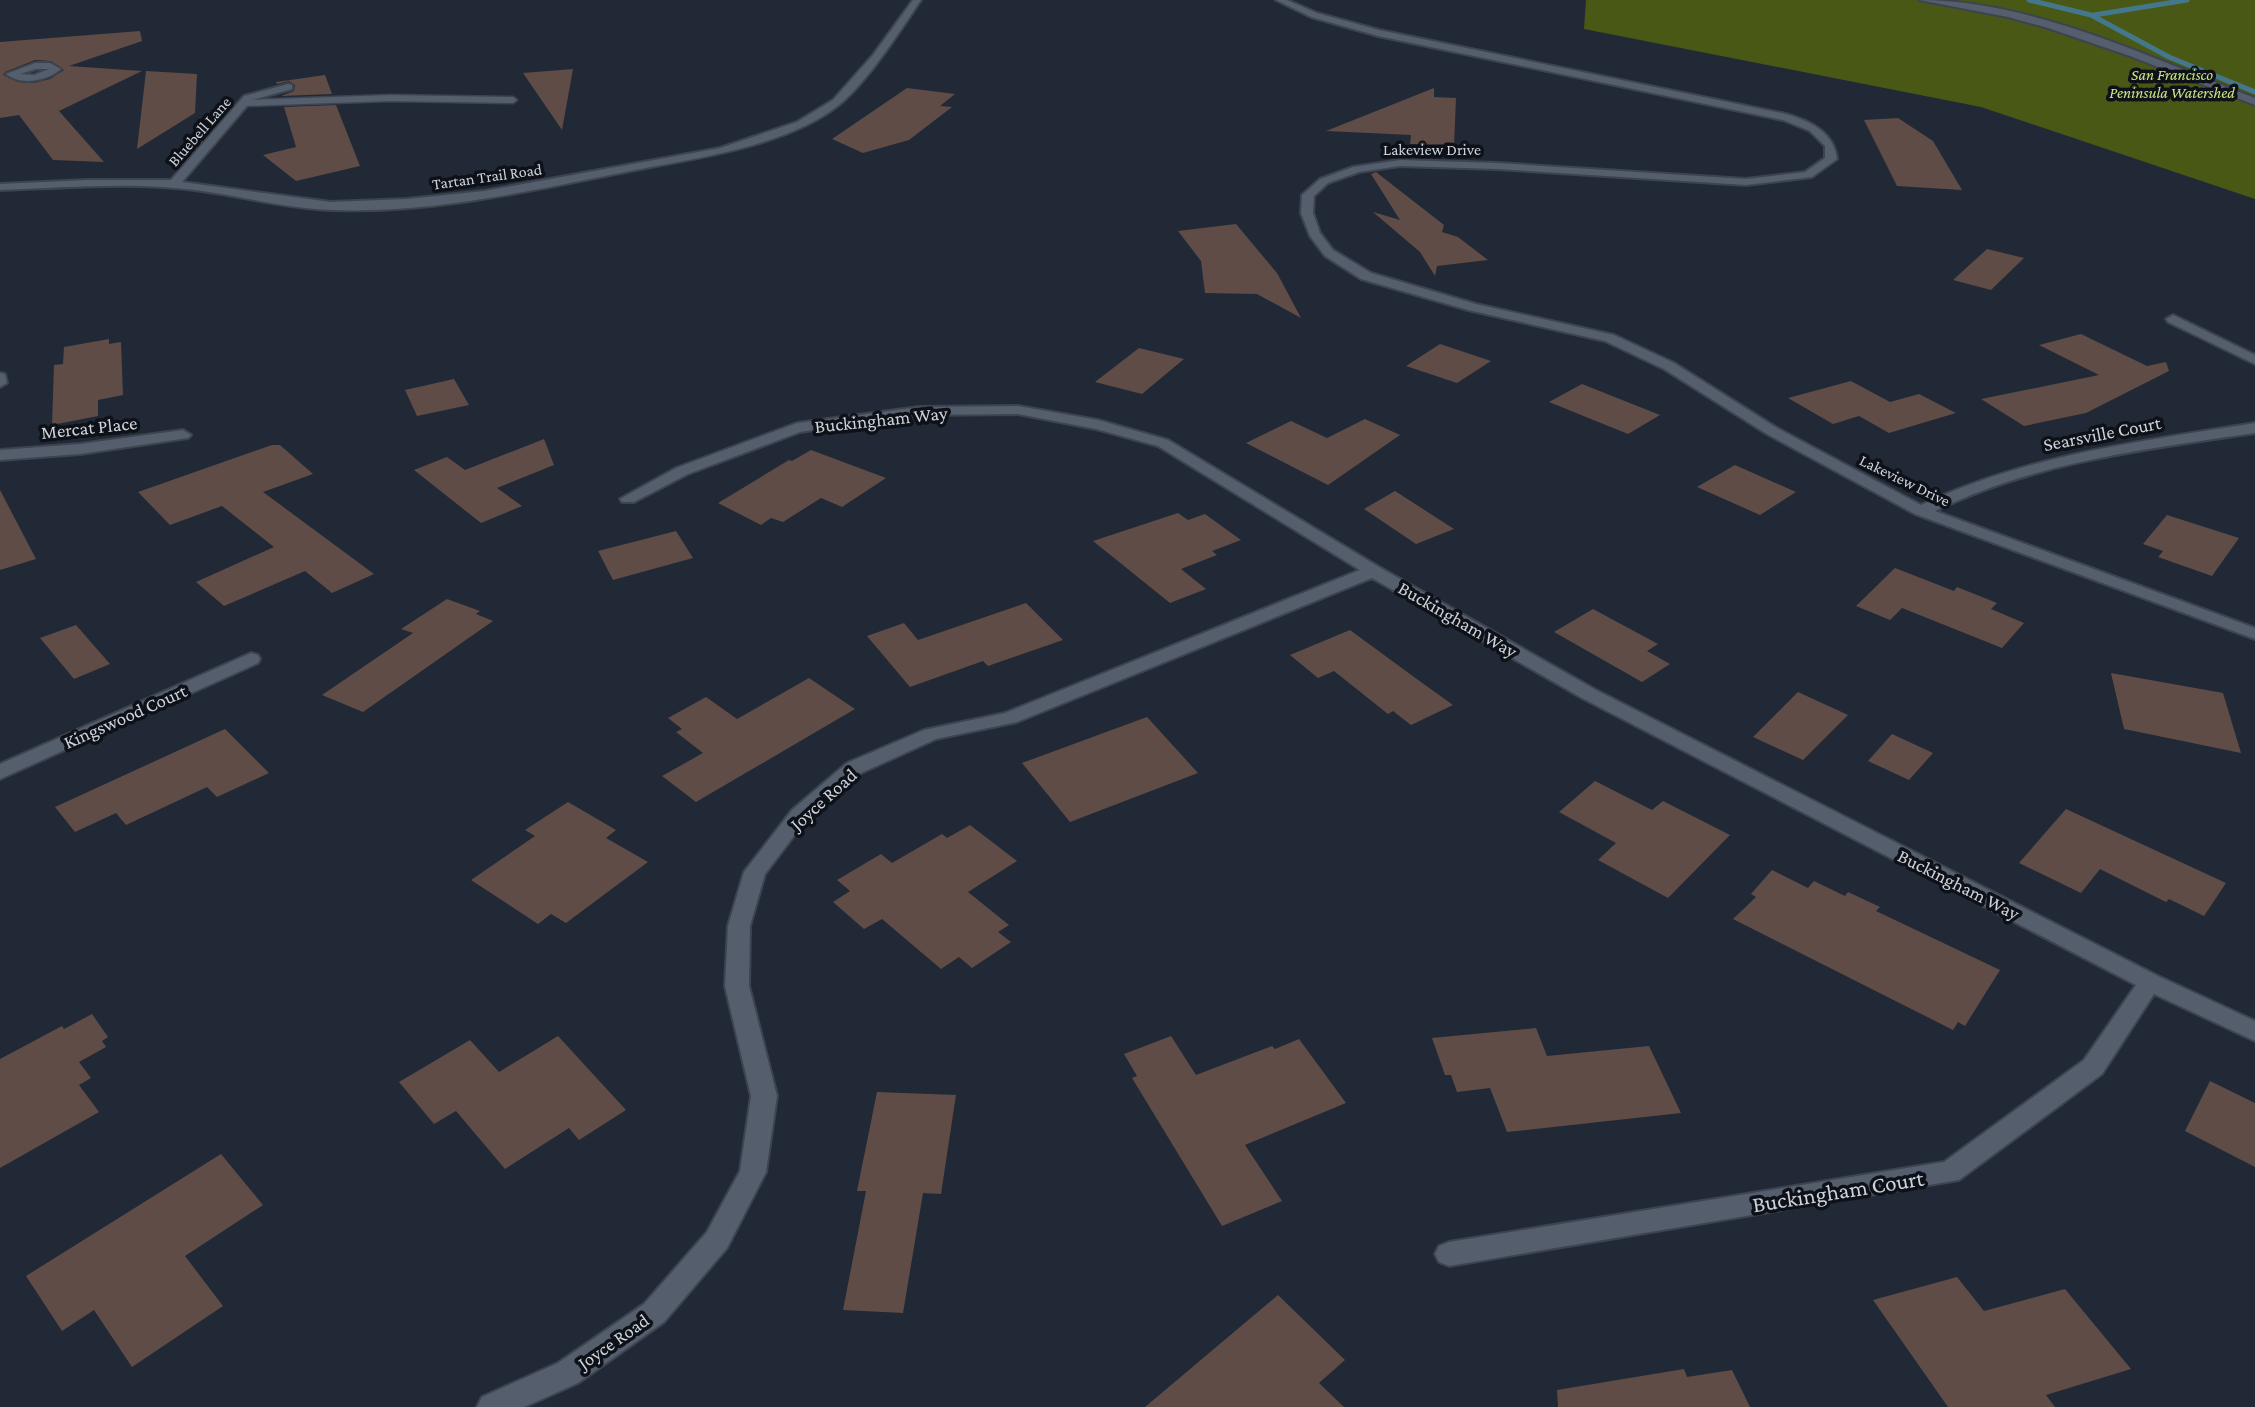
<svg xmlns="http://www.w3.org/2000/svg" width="2255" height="1407" font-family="'Crimson Pro',serif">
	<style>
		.green { fill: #495815 }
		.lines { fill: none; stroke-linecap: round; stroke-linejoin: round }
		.stream { stroke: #44778c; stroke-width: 5 }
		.building { fill: #5f4c46; fill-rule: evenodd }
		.service-casing { stroke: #3d444f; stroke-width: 3 }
		.minor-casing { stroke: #3d444f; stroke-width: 4 }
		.tertiary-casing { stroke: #3d444f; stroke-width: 4 }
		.service { fill: #545e6d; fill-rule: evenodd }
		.minor { fill: #545e6d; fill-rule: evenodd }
		.tertiary { fill: #545e6d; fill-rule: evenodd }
		.labels { text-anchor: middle; stroke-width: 7; stroke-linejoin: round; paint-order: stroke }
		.far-park-label { font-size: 16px; font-style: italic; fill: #cae584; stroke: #0e1218 }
		.far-street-label { font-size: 16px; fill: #cdd3dc; stroke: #0e1218 }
		.street-label { font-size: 19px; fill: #cdd3dc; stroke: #0e1218 }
		.near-street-label { font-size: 23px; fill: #cdd3dc; stroke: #0e1218 }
	</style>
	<rect width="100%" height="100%" fill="#212937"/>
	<path class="green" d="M1586,0H2255V199L1981,107L1584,29Z"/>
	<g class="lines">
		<path class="stream" d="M2029,0L2091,15L2169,57L2255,92
			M2094,15L2187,0"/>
	</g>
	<path class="building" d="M140,31L142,41L69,66L142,71L59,111L104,162L53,160L19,115L0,118V42ZM35,60L51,61L64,70L50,79L34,83L18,82L3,75L5,72Z
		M573,69L562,130L523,73Z
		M146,71L197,74L195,113L137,149Z
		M325,75L332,94L281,96L294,91L295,85L289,81L277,84L276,82Z
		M907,88L955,94L940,106L952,107L909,140L863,153L832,139Z
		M1434,88V97L1456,98L1454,146L1410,144L1411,135L1326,131Z
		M336,105L360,166L296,181L263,155L296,147L284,107Z
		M1898,118L1933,141L1962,190L1897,186L1864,120Z
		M1376,172L1444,225L1442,232L1458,237L1488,260L1437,266L1435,276L1420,252L1373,212L1400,220L1371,174Z
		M1236,224L1277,273L1301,318L1257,294L1205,293L1201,261L1178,231Z
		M1987,249L2024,258L1991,290L1953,280Z
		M2081,334L2147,366L2166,362L2169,371L2086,413L2024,426L1981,399L2099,375L2039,345Z
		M109,339V344L121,342L123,395L98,400V416L52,425L54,365L63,364L64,347Z
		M1440,344L1491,361L1457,383L1406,366Z
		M1139,348L1184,359L1142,394L1095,382Z
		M454,379L469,405L417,416L405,390Z
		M1851,381L1890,402L1919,394L1956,413L1889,433L1859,416L1833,424L1788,398Z
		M1582,384L1660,415L1628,434L1549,402Z
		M1365,419L1400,435L1328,485L1246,443L1291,421L1327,438Z
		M544,439L554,465L497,488L522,506L481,523L414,470L447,457L465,470Z
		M272,445H280L313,474L263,492L374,574L332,593L305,571L224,606L196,582L274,547L222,506L170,525L138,492Z
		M811,450L886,478L842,507L821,498L783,522L771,518L761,525L718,503L789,460L792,461Z
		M1735,465L1796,492L1760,515L1697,487Z
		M0,490L36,559L0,570Z
		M1395,491L1454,529L1416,544L1364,509Z
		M1178,513L1188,520L1205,514L1241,540L1212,551L1217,555L1181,569L1206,589L1170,603L1093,541Z
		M2167,515L2239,538L2212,576L2158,557L2163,551L2143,544Z
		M676,531L693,558L613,580L598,551Z
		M1895,568L1954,591L1957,587L1997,603L1991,609L2024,623L2002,648L1902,608L1890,620L1856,606Z
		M447,599L480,611L476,614L493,621L363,712L322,695L413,633L401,629Z
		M1026,603L1063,640L988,666L983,661L910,687L867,636L904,623L918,640Z
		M1593,609L1658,644L1647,651L1670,664L1642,682L1554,632Z
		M76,625L110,664L74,679L40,638Z
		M1350,630L1414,677L1453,705L1411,725L1393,711L1388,714L1334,671L1318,678L1290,655Z
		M2111,673L2223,693L2241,753L2124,729Z
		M809,678L855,709L696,802L662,776L703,753L676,732L682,729L668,718L706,697L737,719Z
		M1798,692L1848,715L1803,760L1753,737Z
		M1147,717L1198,773L1070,822L1022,763Z
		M225,729L269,773L217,797L207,787L126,825L116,813L75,832L55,807Z
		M1892,734L1933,753L1909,780L1868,761Z
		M1595,781L1652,810L1663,801L1730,835L1668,898L1598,860L1616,843L1559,812Z
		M568,802L616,830L606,838L648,862L566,923L551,914L538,924L471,880L535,836L525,830Z
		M2066,809L2226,883L2204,916L2169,899L2166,902L2100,869L2081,893L2019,863Z
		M970,825L1017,861L968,892L1009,925L998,932L1011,942L972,968L959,957L941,969L882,919L864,929L833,902L850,891L837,880L881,854L892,863L942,834L947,838Z
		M1772,870L1808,888L1814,881L1845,896L1848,892L1880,907L1876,911L2000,970L1965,1026L1958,1022L1953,1030L1733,919L1756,897L1751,894Z
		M92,1014L108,1037L102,1041L106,1047L79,1062L91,1078L79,1085L99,1112L0,1168V1059L62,1026L64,1029Z
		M1536,1028L1547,1056L1649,1046L1681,1113L1507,1132L1490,1088L1457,1092L1451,1075H1445L1432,1038Z
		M558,1036L626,1110L579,1140L569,1128L505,1169L456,1111L434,1124L399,1082L470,1040L499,1072Z
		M1171,1036L1196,1075L1272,1046L1275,1049L1299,1039L1346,1103L1245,1145L1282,1201L1222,1226L1132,1078L1137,1076L1124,1054Z
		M2210,1081L2255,1103V1167L2185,1131Z
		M877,1092L956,1095L941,1194L923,1193L903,1313L843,1310L866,1191H857Z
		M221,1154L263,1205L185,1256L223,1306L132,1367L94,1310L62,1331L26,1276Z
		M1957,1277L1984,1311L2065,1289L2131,1369L2046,1395L2055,1407H1948L1873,1300Z
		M1278,1295L1345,1360L1319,1383L1344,1407H1145Z
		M1684,1369L1687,1377L1732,1370L1750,1407H1558L1557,1390Z"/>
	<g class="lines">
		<defs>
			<path id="service" d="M390,95L513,97L517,100L513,103L390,101L244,106L240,103L244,100Z"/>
			<path id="minor" d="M913,0H921C900,31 868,81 840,104C796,141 712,156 656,166C550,186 441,214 332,210C279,208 227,192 175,188C117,183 58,188 0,190V184L87,180H171L244,96L288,84L292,85V89L252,100L182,182L331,202L407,199L484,191L720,148L797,122L833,100L873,55Z
				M1276,0H1287L1317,13L1379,30L1786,114C1810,121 1834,132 1837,159L1812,177L1746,185L1497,169L1400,166L1359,172L1328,183L1314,196L1313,213L1320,233L1333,250L1371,273L1476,304L1614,335L1674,363L1777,428L1921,505C2027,455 2141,441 2255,423V433C2145,449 2036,462 1935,511L2255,628V639L1915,514L1767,434L1664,369L1605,341L1468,310L1361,279L1325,256L1310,236L1301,213L1302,195L1320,179L1353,167L1400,160L1497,163L1746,179L1805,172L1825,158V146L1810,131L1783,120L1378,36L1311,17Z
				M35,63H50L61,69C47,81 21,86 6,74ZM36,69H49L34,75L20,74Z
				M2173,315L2255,355V364L2168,322L2166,319Z
				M0,373L5,374L7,383L0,387Z
				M1018,406L1098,420L1168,440L1379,567L1596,690L2158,976L2255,1021V1041L2154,994L2102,1074L1959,1180L1449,1266L1439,1262L1435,1254L1439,1246L1449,1242L1944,1162L2084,1060L2136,985L1582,698L1372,578L1017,722L936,739L861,773L806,820L765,874L750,926L749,986L777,1096L766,1172L727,1248L664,1322L578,1383L524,1407H477L482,1397L558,1363L644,1304L707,1232L740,1171L751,1096L725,986L728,926L744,872L792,810L847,763L924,730L1005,713L1360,570L1158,446L1096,429L1018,414L919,415L800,432L688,474L634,502H622L620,499L676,468L797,423L919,407Z
				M183,430L191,435L188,438L80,454L0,460V450L80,444Z
				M251,653L258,655L260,659L258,663L0,779V764Z"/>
			<path id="tertiary" d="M1919,0C2032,0 2151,58 2255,98V105L2130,56L2048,28L2008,17Z"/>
		</defs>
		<use href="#service" class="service-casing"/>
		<use href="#minor" class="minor-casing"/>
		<use href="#tertiary" class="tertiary-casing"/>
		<use href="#service" class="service"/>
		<use href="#minor" class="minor"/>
		<use href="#tertiary" class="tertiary"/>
	</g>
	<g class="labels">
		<g class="far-park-label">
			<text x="2172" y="80">San Francisco<tspan x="2172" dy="18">Peninsula Watershed</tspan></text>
		</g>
		<g class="far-street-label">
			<text transform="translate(199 131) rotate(-49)" y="6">Bluebell Lane</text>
			<text x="1432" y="155">Lakeview Drive</text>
			<text transform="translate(487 176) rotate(-8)" y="6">Tartan Trail Road</text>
			<text transform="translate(1905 480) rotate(26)" y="6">Lakeview Drive</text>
		</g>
		<g class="street-label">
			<text transform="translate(881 419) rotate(-6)" y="7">Buckingham Way</text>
			<text transform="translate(89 427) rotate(-6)" y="7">Mercat Place</text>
			<text transform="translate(2102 433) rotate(-11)" y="7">Searsville Court</text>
			<text transform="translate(1458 619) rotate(30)" y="7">Buckingham Way</text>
			<text transform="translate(125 716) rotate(-24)" y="7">Kingswood Court</text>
			<text transform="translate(823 799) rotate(-42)" y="7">Joyce Road</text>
			<text transform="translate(1959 884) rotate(27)" y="7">Buckingham Way</text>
			<text transform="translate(613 1341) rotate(-35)" y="7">Joyce Road</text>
		</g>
		<g class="near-street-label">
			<text transform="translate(1838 1191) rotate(-9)" y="8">Buckingham Court</text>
		</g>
	</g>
</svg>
